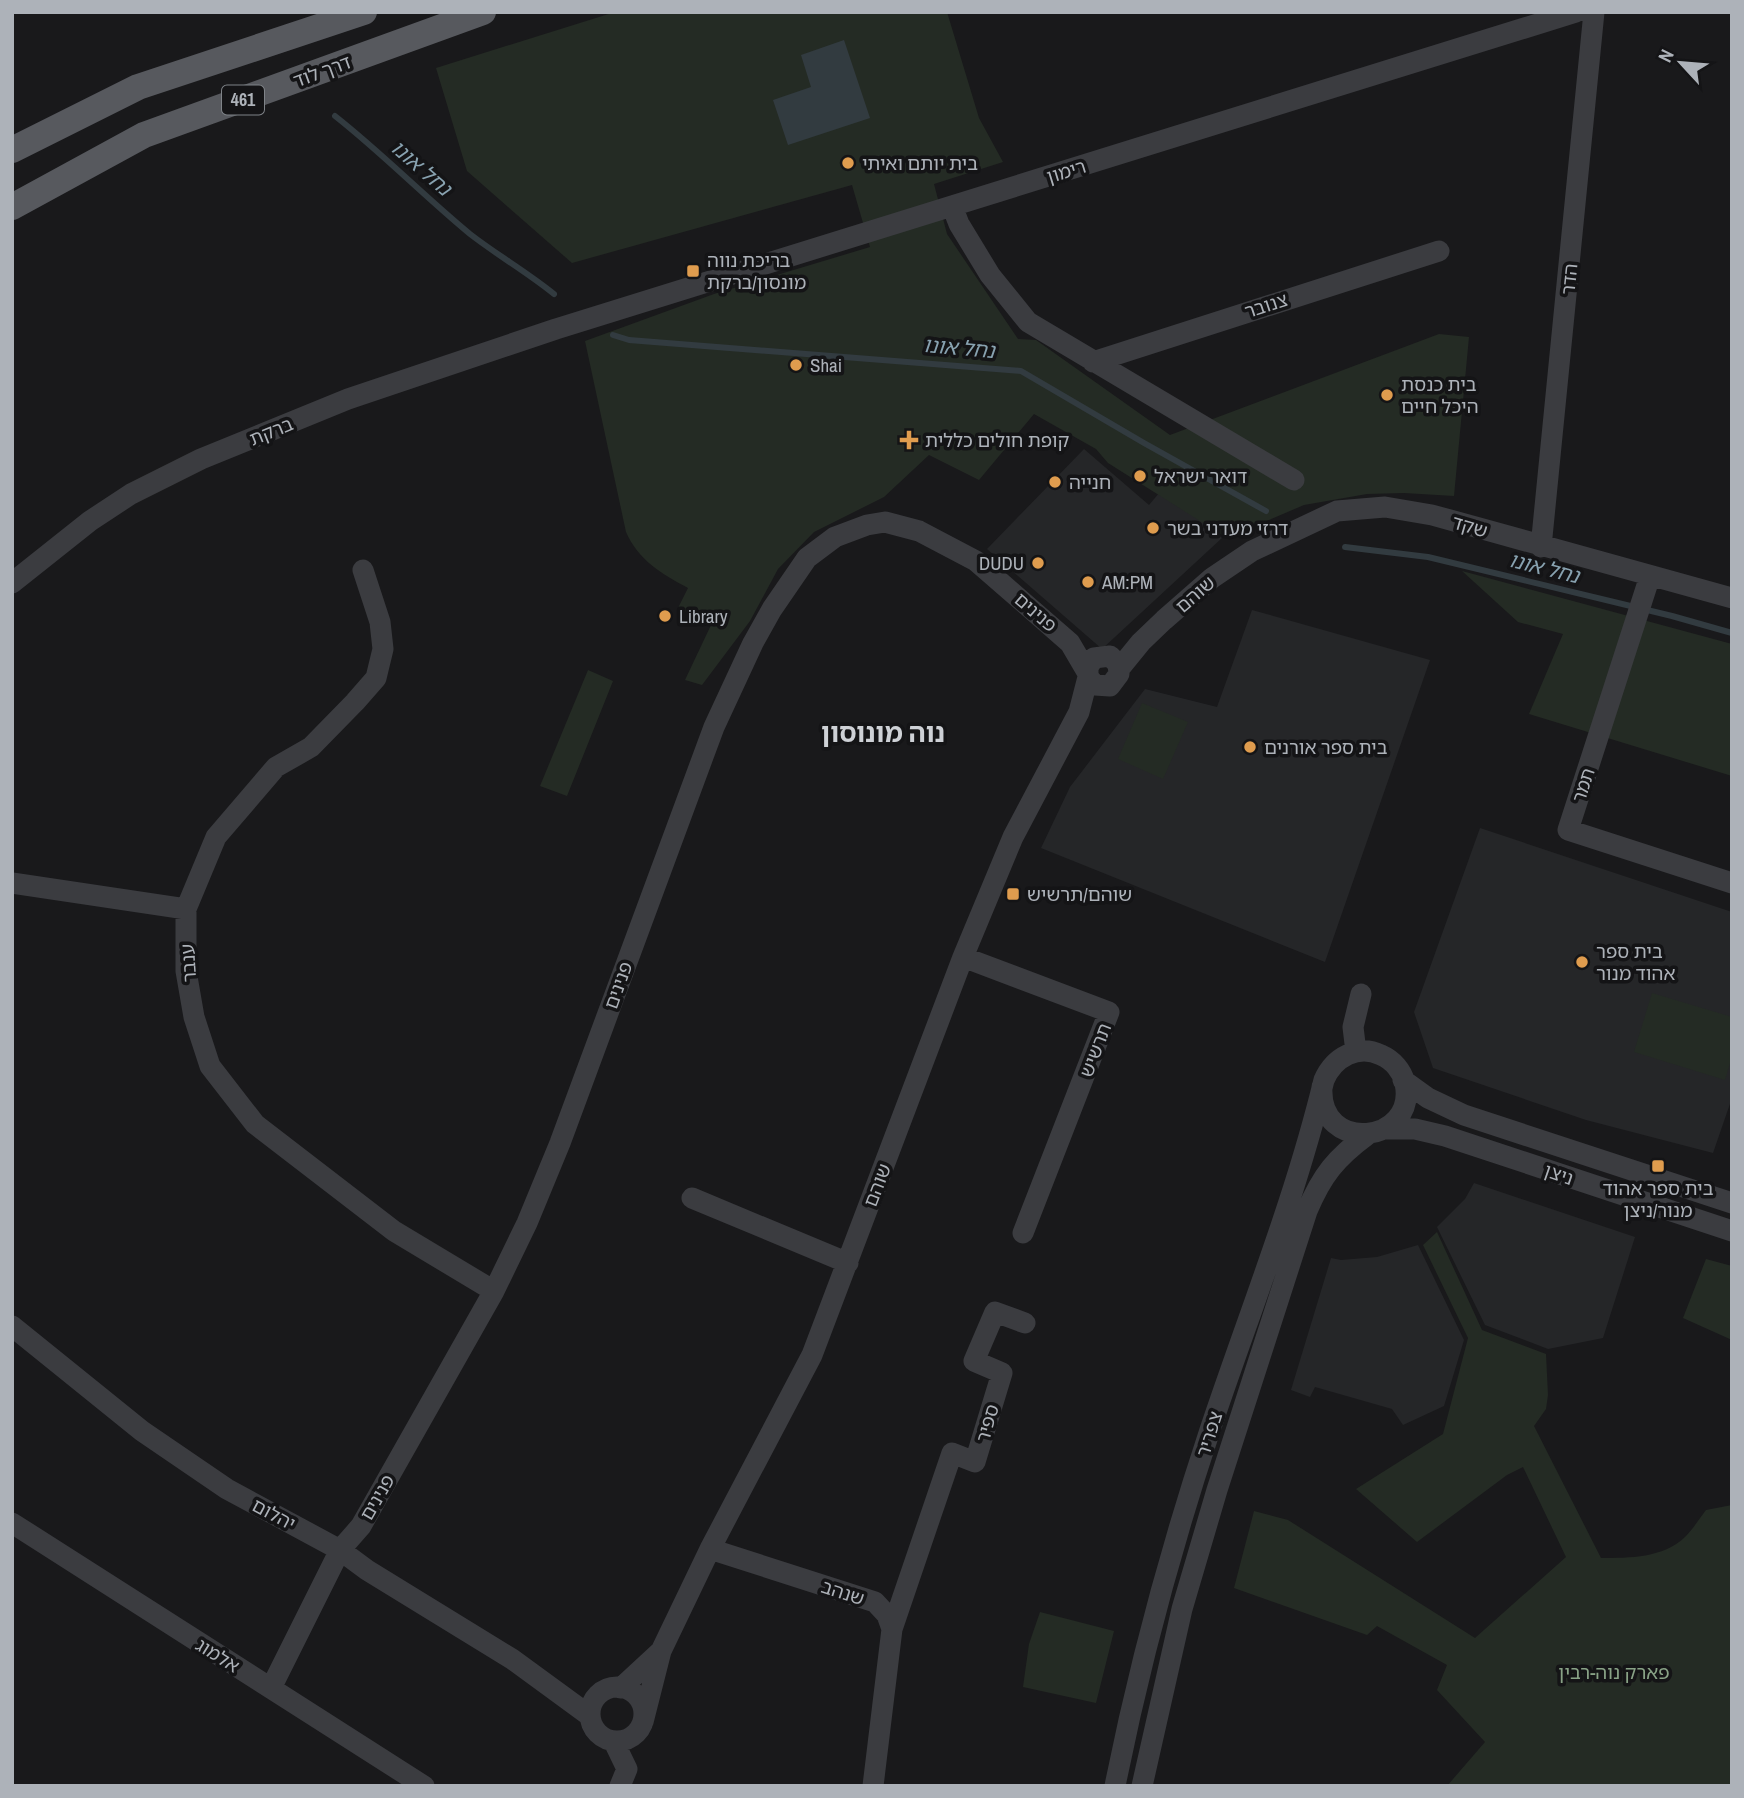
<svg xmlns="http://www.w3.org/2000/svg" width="1744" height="1798" font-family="'Archivo Narrow','Noto Sans Hebrew',sans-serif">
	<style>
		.built { fill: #252628 }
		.green { fill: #242b24 }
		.water { fill: #323b40 }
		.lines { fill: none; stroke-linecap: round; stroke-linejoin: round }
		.stream { stroke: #323b40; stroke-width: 6 }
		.minor { stroke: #3b3c40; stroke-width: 21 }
		.major { stroke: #57595e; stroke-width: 26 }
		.poi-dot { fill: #df9c4e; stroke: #141416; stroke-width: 2.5 }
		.labels { text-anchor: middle; stroke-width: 7; stroke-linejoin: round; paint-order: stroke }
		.shield { fill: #141416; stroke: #7f8388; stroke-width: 2 }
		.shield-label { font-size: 18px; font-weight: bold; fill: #adb2b9 }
		.street-label { font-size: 19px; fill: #adb2b9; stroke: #141416 }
		.poi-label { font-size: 19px; fill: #adb2b9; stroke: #141416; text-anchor: start }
		.park-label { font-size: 19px; fill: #88a286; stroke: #141416 }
		.water-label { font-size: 21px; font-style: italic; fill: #88a2b0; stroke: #141416 }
		.district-label { font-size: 26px; font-weight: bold; fill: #ced1d6; stroke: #141416 }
	</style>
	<rect width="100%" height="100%" fill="#19191b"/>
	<path class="built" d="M1084,449L1149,505L1165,486L1222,538L1102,649L987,549Z
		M1252,610L1430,660L1325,962L1041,848L1070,787L1145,689L1217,707Z
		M1480,828L1732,912V1098L1713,1153L1586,1120L1433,1068L1414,1012Z
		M1474,1183L1635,1237L1603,1338L1548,1349L1485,1325L1437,1227L1465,1199Z
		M1418,1245L1464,1340L1444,1406L1403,1425L1392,1409L1315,1387L1310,1397L1291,1390L1331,1258L1341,1260L1377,1257Z"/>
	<path class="green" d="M615,12H947L979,118L1003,162L934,184L947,234L1018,339L1036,340L1170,435L1439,334L1469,337L1454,496L1404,493L1367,494L1304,505L1227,538L1108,463L1096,449L1034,414L979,480L929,455L884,497L814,532L778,569L750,621L702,685L685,680L711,625L678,608L688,588C662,574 638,560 626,532L585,341L714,294L870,247L852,185L572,263L467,171L436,68Z
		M1462,571L1732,644V776L1529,714L1563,634L1518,622Z
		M588,670L613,681L567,796L540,786Z
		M1142,703L1188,722L1163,779L1118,759Z
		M1652,993L1732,1017V1056L1725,1080L1634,1052Z
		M1437,1232L1482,1330L1546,1354L1548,1395L1546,1409L1534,1426L1601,1558C1630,1558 1663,1558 1685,1537C1693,1529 1699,1519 1706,1510L1732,1505V1786H1447L1485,1742L1437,1690L1447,1665L1377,1626L1367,1635L1234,1588L1254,1511L1288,1520L1475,1638L1566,1557L1523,1467L1507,1475L1417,1542L1356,1489L1443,1434L1468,1338L1423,1245Z
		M1706,1259L1732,1266V1340L1683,1318Z
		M1040,1612L1114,1631L1096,1703L1023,1687L1029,1644Z"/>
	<path class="water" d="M844,40L870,118L788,145L773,100L811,87L801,55Z"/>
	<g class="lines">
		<path class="stream" d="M335,116C382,153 424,196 470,234C497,255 527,272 554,294
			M613,335L629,340L1021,371L1144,443L1266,511
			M1345,547L1428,557L1672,616L1732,633"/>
		<path class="minor" d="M952,206L959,224L990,275L1028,322L1294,480
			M1093,362L1439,251
			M1541,547L1594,12
			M363,570L380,622L383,649L376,678L355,702L311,747L276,767L216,837L186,909V971L194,1017L210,1066L255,1124L394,1231L494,1291
			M1650,576L1568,830L1732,883
			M12,583L90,521L131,494L201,459L348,399L556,329L1576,12
			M1119,669L1141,642L1164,620L1212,578L1252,551L1337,511L1385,507L1432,515L1732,598
			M12,883L186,909
			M963,957L1109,1012L1023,1233
			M1356,1052L1353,1027L1361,994
			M1403,1080L1428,1098L1464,1115L1732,1203
			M1385,1129H1415L1445,1136L1732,1231
			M692,1198L848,1263
			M12,1326L142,1431L227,1489L340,1550L367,1570L512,1659L590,1716
			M12,1523L424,1786
			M710,1549L875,1602L887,1615L892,1629L873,1786
			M892,1629L952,1453L975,1462L1002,1373L974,1361L995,1312L1025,1323
			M590 1714a27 27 0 1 1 54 0a27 27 0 1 1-54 0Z
			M271,1688L340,1550L361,1526L494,1291L527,1223L560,1143L714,727L753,643L772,609L807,558L835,537L867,525L885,522L919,531L976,561L1070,643L1087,672
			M621,1688L661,1651
			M643,1722L661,1651L710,1549L812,1355L963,957L1013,837L1079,712L1088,677V667L1094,658L1110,656L1118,664L1119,674L1110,686L1095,685L1088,677
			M614,1742L627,1769L620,1786
			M1115,1786C1139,1666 1171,1548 1209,1433C1248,1316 1295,1200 1324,1080C1334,1057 1358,1044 1381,1055C1393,1060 1402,1071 1405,1083C1418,1144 1318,1155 1322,1087
			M1142,1786L1182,1609L1217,1490L1307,1211C1322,1175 1336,1158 1367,1135"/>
		<path class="major" d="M12,150L138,87L364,12
			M12,207L144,135L483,12"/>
	</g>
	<g class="poi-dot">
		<circle cx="848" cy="163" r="7"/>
		<rect x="686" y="264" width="14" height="14" rx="3.5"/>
		<circle cx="796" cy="365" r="7"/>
		<circle cx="1387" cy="395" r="7"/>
		<path d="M905.5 429.5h7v7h7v7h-7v7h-7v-7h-7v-7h7z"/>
		<circle cx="1140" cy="476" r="7"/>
		<circle cx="1055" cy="482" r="7"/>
		<circle cx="1153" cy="528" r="7"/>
		<circle cx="1038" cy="563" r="7"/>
		<circle cx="1088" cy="582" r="7"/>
		<circle cx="665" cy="616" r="7"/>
		<circle cx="1250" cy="747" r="7"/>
		<rect x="1006" y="887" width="14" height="14" rx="3.5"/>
		<circle cx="1582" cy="962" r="7"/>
		<rect x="1651" y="1159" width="14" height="14" rx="3.5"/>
	</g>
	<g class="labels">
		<rect class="shield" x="222" y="85.5" width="42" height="29" rx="5"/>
		<g class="shield-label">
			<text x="243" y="106">461</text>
		</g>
		<g class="street-label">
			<text transform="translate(322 71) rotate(-20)" y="7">דרך לוד</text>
			<text transform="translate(1066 171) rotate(-17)" y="7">רימון</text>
			<text transform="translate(1569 279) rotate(-84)" y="7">הדר</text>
			<text transform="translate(1266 305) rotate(-18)" y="7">צנובר</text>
			<text transform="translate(271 431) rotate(-22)" y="7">ברקת</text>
			<text transform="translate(1470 526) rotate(16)" y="7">שקד</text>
			<text transform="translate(1195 594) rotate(-41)" y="7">שוהם</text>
			<text transform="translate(1036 612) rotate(41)" y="7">פנינים</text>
			<text transform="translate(1583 785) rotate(-72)" y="7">תמר</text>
			<text transform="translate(188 963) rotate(-94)" y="7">ענבר</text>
			<text transform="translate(618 985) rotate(-70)" y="7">פנינים</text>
			<text transform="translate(1095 1050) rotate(-69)" y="7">תרשיש</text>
			<text transform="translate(1559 1174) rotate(19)" y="7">ניצן</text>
			<text transform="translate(877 1185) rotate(-69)" y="7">שוהם</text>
			<text transform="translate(987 1423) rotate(-74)" y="7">ספיר</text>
			<text transform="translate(1209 1434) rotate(-72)" y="7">צפריר</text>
			<text transform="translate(377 1497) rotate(-60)" y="7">פנינים</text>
			<text transform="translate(274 1514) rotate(28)" y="7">יהלום</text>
			<text transform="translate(843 1592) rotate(18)" y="7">שנהב</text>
			<text transform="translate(218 1655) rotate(32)" y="7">אלמוג</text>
		</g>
		<g class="poi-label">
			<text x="862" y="170">בית יותם ואיתי</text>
			<text x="707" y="267">בריכת נווה<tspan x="707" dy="22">מונסון/ברקת</tspan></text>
			<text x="810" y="372">Shai</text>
			<text x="1401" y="391">בית כנסת<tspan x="1401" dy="22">היכל חיים</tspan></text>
			<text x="925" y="447">קופת חולים כללית</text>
			<text x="1154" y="483">דואר ישראל</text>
			<text x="1069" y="489">חנייה</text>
			<text x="1167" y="535">דרזי מעדני בשר</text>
			<text x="1024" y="570" text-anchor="end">DUDU</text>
			<text x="1102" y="589">AM:PM</text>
			<text x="679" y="623">Library</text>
			<text x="1264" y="754">בית ספר אורנים</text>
			<text x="1027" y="901">שוהם/תרשיש</text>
			<text x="1596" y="958">בית ספר<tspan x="1596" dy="22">אהוד מנור</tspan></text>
			<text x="1658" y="1195" text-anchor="middle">בית ספר אהוד<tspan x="1658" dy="22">מנור/ניצן</tspan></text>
		</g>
		<g class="park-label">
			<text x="1614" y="1679">פארק נוה-רבין</text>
		</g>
		<g class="water-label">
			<text transform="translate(421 168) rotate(41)" y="7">נחל אונו</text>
			<text transform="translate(959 348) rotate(5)" y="7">נחל אונו</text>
			<text transform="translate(1544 568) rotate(14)" y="7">נחל אונו</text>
		</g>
		<g class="district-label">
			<text x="883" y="742">נוה מונוסון</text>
		</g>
	</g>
	<rect width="1744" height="1798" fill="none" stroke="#adb2b9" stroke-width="28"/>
	<g transform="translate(1681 63) rotate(296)" stroke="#141416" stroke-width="5" paint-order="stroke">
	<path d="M0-5L12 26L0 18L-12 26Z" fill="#adb2b9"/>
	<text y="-10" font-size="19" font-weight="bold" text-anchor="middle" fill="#adb2b9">N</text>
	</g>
</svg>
